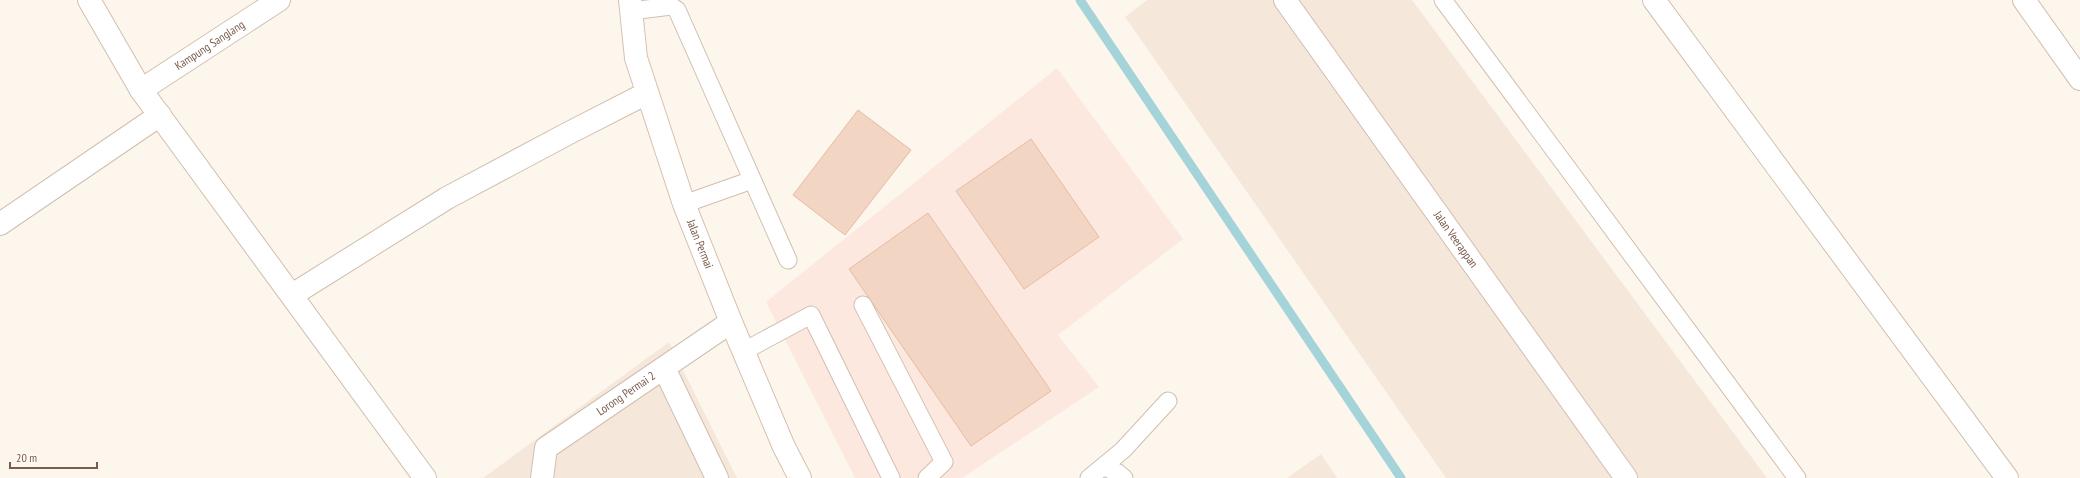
<svg xmlns="http://www.w3.org/2000/svg" width="2080" height="478" font-family="'PT Sans Narrow',sans-serif">
	<style>
		.residential { fill: #f5e8da }
		.commercial { fill: #fde8e0 }
		.lines { fill: none; stroke-linecap: round; stroke-linejoin: round }
		.stream { stroke: #a5d3da; stroke-width: 9 }
		.building { fill: #f3d5c3; stroke: #e6bba3 }
		.lane-casing { stroke: #d1beb0; stroke-width: 19 }
		.street-casing { stroke: #d1beb0; stroke-width: 24 }
		.secondary-casing { stroke: #d6c0b0; stroke-width: 24 }
		.lane { stroke: #fff; stroke-width: 17 }
		.street { stroke: #fff; stroke-width: 22 }
		.secondary { stroke: #fff; stroke-width: 22 }
		.labels { text-anchor: middle; stroke-width: 4; stroke-linejoin: round; paint-order: stroke }
		.street-label { font-size: 12px; fill: #7a5c4d; stroke: #fffaf3 }
	</style>
	<rect width="100%" height="100%" fill="#fdf6ec"/>
	<path class="residential" d="M1147,0H1412L1767,478H1446L1125,17Z
		M669,342L737,478H483Z
		M1321,454L1337,478H1287Z"/>
	<path class="commercial" d="M1057,68L1183,239L1058,335L1099,387L962,478H855L766,302Z"/>
	<g class="lines">
		<path class="stream" d="M1080,0L1401,478"/>
	</g>
	<path class="building" d="M858,110L911,150L845,235L793,195Z
		M1031,139L1099,237L1024,289L956,191Z
		M928,213L1051,391L971,446L849,269Z"/>
	<g class="lines">
		<defs>
			<path id="lane" d="M1443,0L1797,478
				M631,11L671,6L677,10L788,260
				M684,204L752,180
				M863,305L944,462L927,478
				M744,351L811,315L891,478
				M1105,467L1118,473L1124,478
				M1089,478L1123,450L1168,401"/>
			<g id="street">
				<path d="M89,0L141,90L425,478"/>
				<path id="s1" d="M1285,0L1626,478"/>
				<path d="M1654,0L2007,478"/>
				<path d="M2024,0L2080,79"/>
				<path id="s2" d="M141,90L279,0"/>
				<path d="M0,224L160,115"/>
				<path d="M292,295L447,198L567,134L647,93"/>
				<path d="M664,368L717,478"/>
				<path id="s3" d="M542,478L546,448L731,322"/>
			</g>
			<g id="secondary">
				<path id="s4" d="M630,0L636,58L684,204L731,322L784,447L800,478"/>
			</g>
		</defs>
		<use href="#lane" class="lane-casing"/>
		<use href="#street" class="street-casing"/>
		<use href="#secondary" class="secondary-casing"/>
		<use href="#lane" class="lane"/>
		<use href="#street" class="street"/>
		<use href="#secondary" class="secondary"/>
	</g>
	<g class="labels">
		<g class="street-label">
			<text dy="4" stroke="none"><textPath href="#s2" startOffset="82">Kampung Sanglang</textPath></text>
			<text dy="4" stroke="none"><textPath href="#s1" startOffset="294">Jalan Veerappan</textPath></text>
			<text dy="4" stroke="none"><textPath href="#s4" startOffset="255">Jalan Permai</textPath></text>
			<text dy="4" stroke="none"><textPath href="#s3" startOffset="127">Lorong Permai 2</textPath></text>
		</g>
	</g>
	<path d="M10 462v6h87v-6" fill="none" stroke="#7a5c4d" stroke-width="2"/>
	<text x="16" y="462" font-size="12" fill="#7a5c4d" stroke="#fffaf3" stroke-width="3" paint-order="stroke">20 m</text>
</svg>
